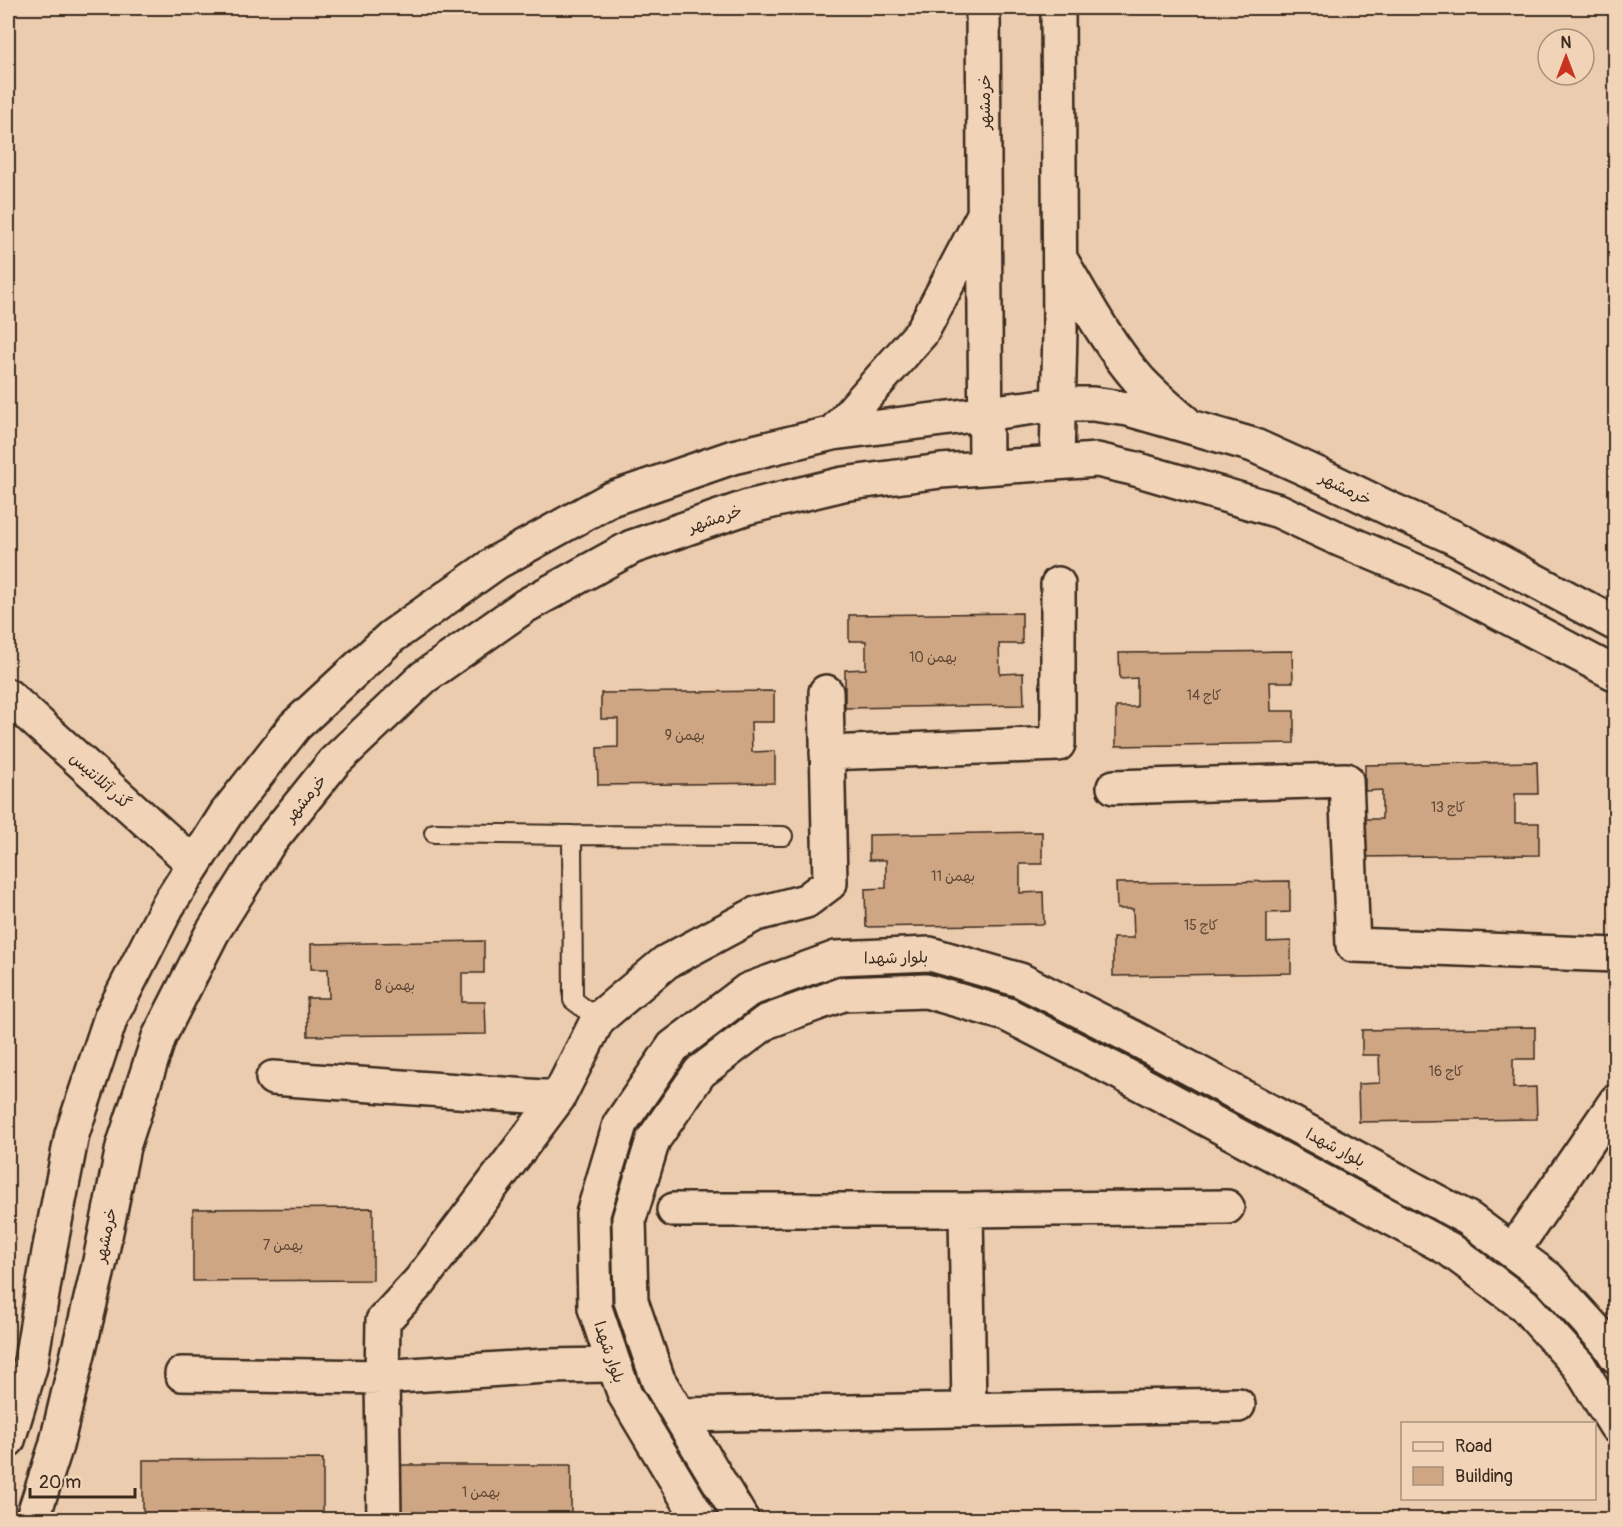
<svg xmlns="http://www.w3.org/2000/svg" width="1623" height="1527" font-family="Pangolin,'Playpen Sans Arabic',sans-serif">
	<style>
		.building { fill: #cfa683; stroke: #3b2a1e; stroke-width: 1.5 }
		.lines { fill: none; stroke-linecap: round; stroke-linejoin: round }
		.lane-casing { stroke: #3b2a1e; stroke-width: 22 }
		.street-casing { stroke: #3b2a1e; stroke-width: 38 }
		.secondary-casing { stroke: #3b2a1e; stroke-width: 38 }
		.lane { stroke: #f1d4b8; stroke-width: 18 }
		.street { stroke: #f1d4b8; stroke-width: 33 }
		.secondary { stroke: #f1d4b8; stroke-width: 33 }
		.labels { text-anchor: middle; stroke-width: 4.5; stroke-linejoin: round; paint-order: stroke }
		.number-label { font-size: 14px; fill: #604937 }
		.street-label { font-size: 16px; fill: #3b2a1e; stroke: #f1d4b8 }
	</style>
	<rect width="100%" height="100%" fill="#ecccaf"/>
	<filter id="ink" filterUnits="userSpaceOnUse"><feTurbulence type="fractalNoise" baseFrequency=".0167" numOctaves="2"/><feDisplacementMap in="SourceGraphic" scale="12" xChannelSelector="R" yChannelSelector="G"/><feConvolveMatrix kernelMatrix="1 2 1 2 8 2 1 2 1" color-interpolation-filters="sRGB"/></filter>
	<g filter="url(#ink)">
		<path class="building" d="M1022,613V644H999L1000,674L1023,673L1024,705L845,708V670L866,669V641H849V615Z
			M1292,651L1293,682H1270L1271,711H1294V743L1116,746V707H1137V678L1120,679L1119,653Z
			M774,691V722H751L752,752L775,751V783L598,785L597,748L618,747V719H601V693Z
			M1537,762L1538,794H1515V823H1539V855L1361,857V819H1382V790L1365,791V765Z
			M1042,832V864H1020V893L1043,892L1044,924L866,927L865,889L886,888V860H869V835Z
			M1290,881V912L1267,913V942L1291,941V973L1113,976V938H1134L1133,909H1117L1116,883Z
			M484,941V973H462V1002H485L486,1034L308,1036L307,998H329L328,969H311V944Z
			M1535,1027V1059H1513V1088L1536,1087L1537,1119L1359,1122L1358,1084L1380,1083L1379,1055H1362V1030Z
			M373,1208V1280L193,1281V1209Z
			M323,1459V1520H143V1460Z
			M391,1465H571V1520H391Z"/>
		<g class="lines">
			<defs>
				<path id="lane" d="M434,833L572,835L573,1000L598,1019
					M572,835L783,836"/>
				<path id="street" d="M8,696L194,864
					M827,753L1058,744V584
					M1114,787L1346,780L1353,945L1616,955
					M273,1078L558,1098
					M674,1210H966L1227,1207
					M966,1210L969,1410
					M1513,1251L1616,1101
					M182,1374L382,1377L383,1321L420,1281L558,1098L598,1019L666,962L756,914L806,901L830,883L826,692
					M679,1415L1238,1405
					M384,1520L382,1377L545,1366L614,1365"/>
				<path id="secondary" d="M983,8L986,467
					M1061,260C1085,301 1108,345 1140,381C1154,396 1170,409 1185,422
					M833,433L922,332L982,218
					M1057,462L1060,330L1058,8
					M8,1440L30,1367L49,1252L72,1134L111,1017L167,907L226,814L295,726L391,637L497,562L611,499L733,457L833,433L1058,404H1093L1128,409L1253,445L1324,477L1390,509L1453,537L1616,624
					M32,1520L56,1446L100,1261L123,1147L159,1037L212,933L268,844L334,762L424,677L525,606L632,547L748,507L843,484L941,471L1097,460L1132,468L1279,511L1337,538L1439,581L1616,674
					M700,1520L625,1395L614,1365L595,1308L593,1214L620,1124L673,1047L748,990L836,958L930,954L1020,980L1134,1038L1469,1219L1548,1278L1609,1345L1616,1356
					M742,1520L658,1380L631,1301L629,1219L653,1140L700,1072L766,1022L843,994L926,991L1006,1014L1117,1071L1449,1249L1524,1305L1579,1366L1616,1426"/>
			</defs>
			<use href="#lane" class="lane-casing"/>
			<use href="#street" class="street-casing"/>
			<use href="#secondary" class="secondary-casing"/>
			<use href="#lane" class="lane"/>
			<use href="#street" class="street"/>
			<use href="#secondary" class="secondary"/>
		</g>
	</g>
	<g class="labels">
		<g class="number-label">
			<text x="933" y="662">بهمن 10</text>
			<text x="1204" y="700">کاج 14</text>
			<text x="685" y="740">بهمن 9</text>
			<text x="1448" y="812">کاج 13</text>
			<text x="953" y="881">بهمن 11</text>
			<text x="1201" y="930">کاج 15</text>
			<text x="395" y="990">بهمن 8</text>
			<text x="1446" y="1076">کاج 16</text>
			<text x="283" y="1250">بهمن 7</text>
			<text x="481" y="1497">بهمن 1</text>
		</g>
		<g class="street-label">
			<text transform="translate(984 102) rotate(-90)" y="6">خرمشهر</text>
			<text transform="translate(1346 488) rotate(26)" y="6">خرمشهر</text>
			<text transform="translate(715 518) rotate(-19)" y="6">خرمشهر</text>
			<text transform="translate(101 780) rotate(42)" y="6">گذر آتلانتیس</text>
			<text transform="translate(305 798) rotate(-51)" y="6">خرمشهر</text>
			<text transform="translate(896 957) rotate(-1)" y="6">بلوار شهدا</text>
			<text transform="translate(1336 1147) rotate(28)" y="6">بلوار شهدا</text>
			<text transform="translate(105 1235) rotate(-78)" y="6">خرمشهر</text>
			<text transform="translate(610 1352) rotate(71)" y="6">بلوار شهدا</text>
		</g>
	</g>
	<rect width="1623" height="1527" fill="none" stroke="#f1d4b8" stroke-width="30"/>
	<rect x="15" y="15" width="1593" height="1497" fill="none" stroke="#3b2a1e" stroke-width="2" filter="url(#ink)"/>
	<rect x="1401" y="1422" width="195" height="78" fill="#f1d4b8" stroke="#a8907a" stroke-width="1.5"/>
	<rect x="1413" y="1442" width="30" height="9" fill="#f1d4b8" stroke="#a8907a" stroke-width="1.5"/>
	<text x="1455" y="1452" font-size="18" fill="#3b2a1e">Road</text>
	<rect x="1413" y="1467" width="30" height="18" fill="#cfa683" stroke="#a8907a" stroke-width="1.5"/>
	<text x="1455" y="1482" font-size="18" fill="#3b2a1e">Building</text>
	<g transform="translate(1566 57)"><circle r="28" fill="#f1d4b8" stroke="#a8907a" stroke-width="1.5"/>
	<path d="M0-4.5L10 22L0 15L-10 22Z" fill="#c8321e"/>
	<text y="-9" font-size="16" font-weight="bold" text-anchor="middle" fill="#3b2a1e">N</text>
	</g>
	<path d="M30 1488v9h105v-9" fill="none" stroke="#3b2a1e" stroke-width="3"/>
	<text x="39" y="1488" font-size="18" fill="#3b2a1e" stroke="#f1d4b8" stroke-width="4.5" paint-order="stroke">20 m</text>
</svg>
